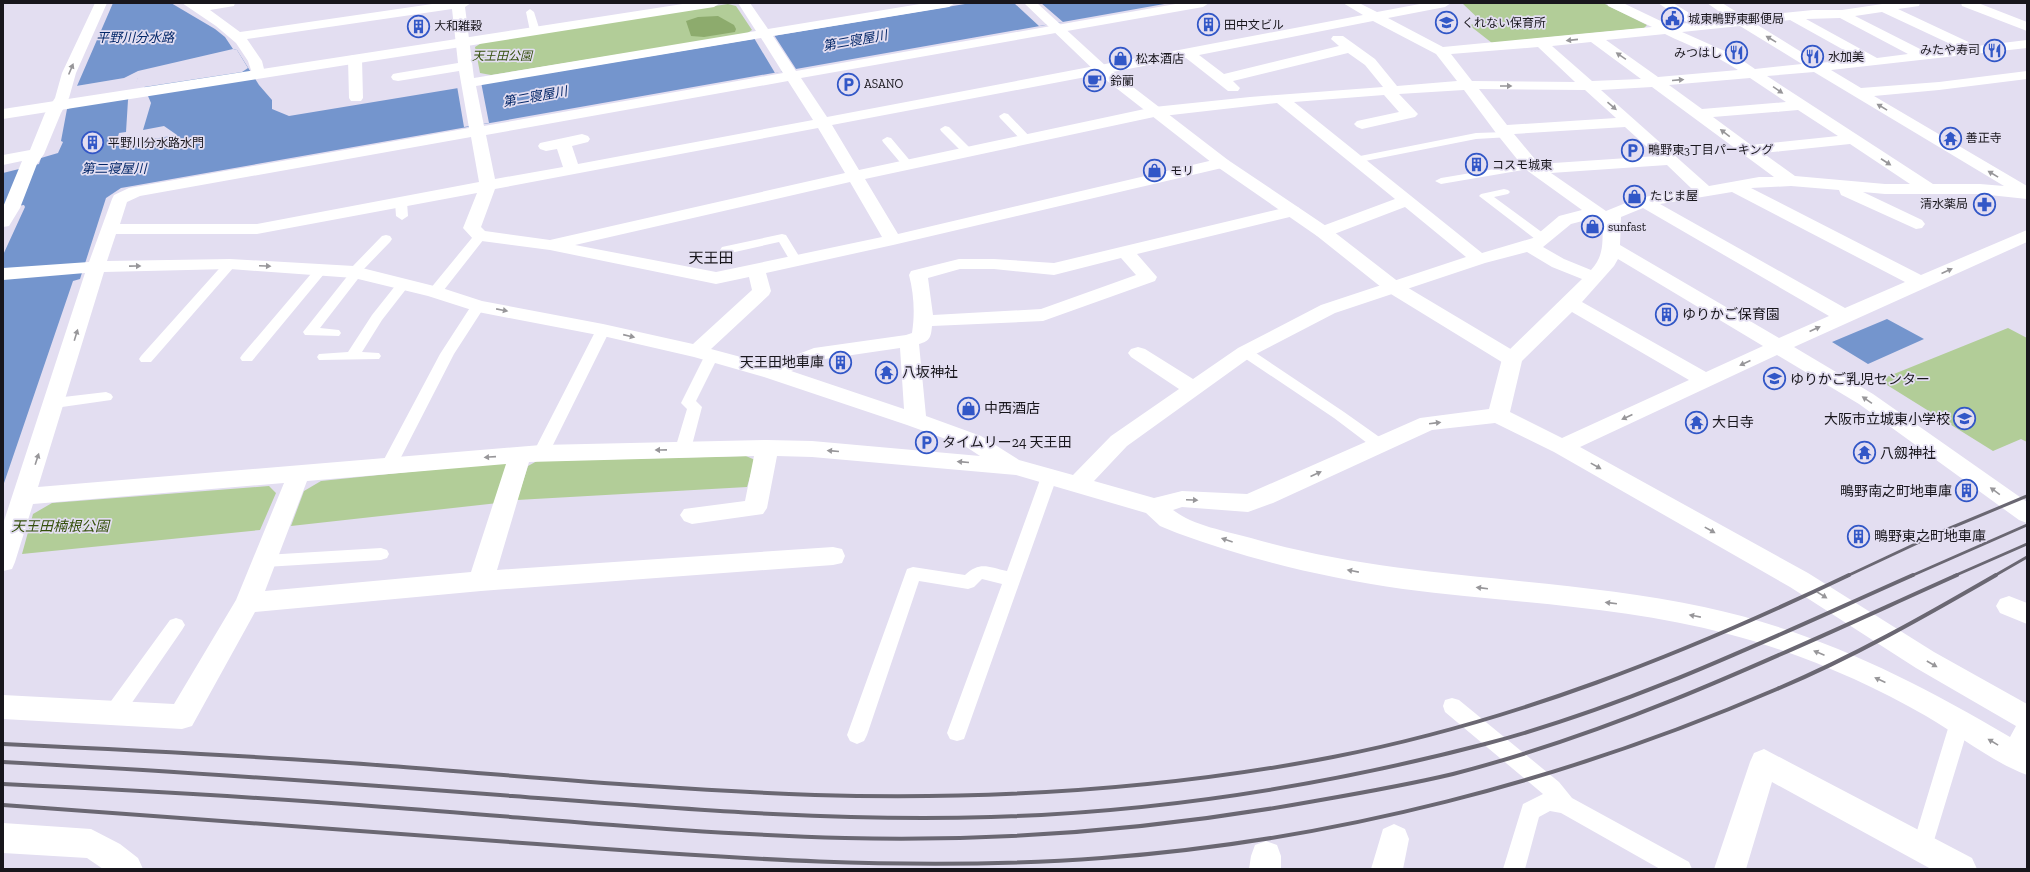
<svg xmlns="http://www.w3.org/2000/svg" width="2030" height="872" font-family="'Zilla Slab','Noto Sans JP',serif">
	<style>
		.green { fill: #b2cd98 }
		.forest { fill: #8dab6d }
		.water { fill: #7495cd; fill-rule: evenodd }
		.pier { fill: #e3def1 }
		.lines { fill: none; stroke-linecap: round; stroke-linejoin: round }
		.service { fill: #fff; fill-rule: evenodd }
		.minor { fill: #fff; fill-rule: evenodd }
		.tertiary { fill: #fff; fill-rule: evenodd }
		.rail-far1 { stroke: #6a6772; stroke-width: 3 }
		.rail { stroke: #6a6772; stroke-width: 4 }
		.oneway { fill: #979699 }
		.labels { text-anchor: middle; stroke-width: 3.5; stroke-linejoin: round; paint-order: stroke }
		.far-poi-label { font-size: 12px; fill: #18161c; stroke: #e3def1; text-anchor: start }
		.far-park-label { font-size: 12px; font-style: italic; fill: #344f0b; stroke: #e3def1 }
		.far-water-label { font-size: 13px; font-style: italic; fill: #022668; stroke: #e3def1 }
		.poi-label { font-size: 14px; fill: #18161c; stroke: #e3def1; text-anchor: start }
		.park-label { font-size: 14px; font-style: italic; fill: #344f0b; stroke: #e3def1 }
		.neighbourhood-label { font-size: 15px; fill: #18161c; stroke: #e3def1 }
	</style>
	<rect width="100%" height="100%" fill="#e3def1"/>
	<path class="green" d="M1462,3H1603L1647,25L1644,28L1492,43L1469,25L1483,23Z
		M728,4L736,6L752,30L746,34L491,75L480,73L475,47L483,42Z
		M2008,328L2027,338V442L2021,439L1993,451L1879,380Z
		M746,456L755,460L747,487L517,500L528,466L537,461Z
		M505,462L510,467L498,503L291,526L304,491L321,481Z
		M269,486L276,493L260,530L22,554L33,514L52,503Z"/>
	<path class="forest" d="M718,16L734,25L736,29L735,32L704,37L691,36L686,21L698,17Z"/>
	<path class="water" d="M113,3H171L215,29L225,37L233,49L237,50L259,85L272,100V109L289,116L971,3H1170L121,188L106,198L80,279L73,281L3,486V255L25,207L24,205L3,208V173L39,164L41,158L58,153L63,142L61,141L67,109ZM139,75L151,103L143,130L164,126L177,135L123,144V142L116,143L119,133L126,132L128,100Z
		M1887,319L1924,339L1868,364L1832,342Z"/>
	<path class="pier" d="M1014,3H1041L1063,22L1039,26Z
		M774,35L796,69L775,73L754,38Z
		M233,49L237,50L248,68L242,72L144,87L148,94L146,95L138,78L131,97L72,107L65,110L76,86L124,78L138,71Z
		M481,82L489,123L464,127L457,86Z"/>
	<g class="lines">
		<path class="service" d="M530,9L534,12L540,31L538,33L535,34L530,31L526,12Z
			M1004,113L1008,114L1031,138L1032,140L1031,142H1023L1000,118L999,116Z
			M945,126L949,127L973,151L974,153L973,155H965L941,131L940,129Z
			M1506,132L1510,133L1511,135L1510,137L1476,139L1355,163L1350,160L1355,157L1476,133Z
			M887,137L891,138L912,163L914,165L912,167H904L883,142L882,140Z
			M1531,163L1537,166L1535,168L1441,184L1435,181L1441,178Z
			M1504,189L1508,190L1510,192L1508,194L1494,197L1547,236L1549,239L1547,242H1539L1479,196L1481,194Z
			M401,199L407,202L408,216L402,220L396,216L395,202Z
			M480,232L484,233L486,236L484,239L440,295H430L429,292L430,289L476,233Z
			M782,234L786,235L802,261L800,264H792L779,242L726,254L720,250L722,247Z
			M386,235L390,236L392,239L390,242L362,271L361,275L320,328L339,330L341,333L339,336L305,335L303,332L349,274L348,272L350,269L382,236Z
			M230,260L234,261L236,264L234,267L151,362H141L139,359L141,356L226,261Z
			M320,267L324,268L326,271L324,274L252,361H242L240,358L242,355L316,268Z
			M404,280L410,284L382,320L362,352L379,353L381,356L379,359L319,360L317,357L319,354L348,352L372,315L399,281Z
			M478,302L485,306L454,354L397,465L394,469L389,470L384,469L381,465L440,354L473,303Z
			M603,326L608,327L610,330L549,453L546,457L541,458L536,457L533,453L596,330L598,327Z
			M1245,348L1250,349L1344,412L1385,441L1388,445L1385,449L1380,450L1375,449L1334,418L1240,355L1238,352L1240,349Z
			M712,351L717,352L719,355L696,401L702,407L691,449L688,453L683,454L678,453L675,449L687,409L681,403L705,355L707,352Z
			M106,392L111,394L113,397L111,400L55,408L50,406L48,403L50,400L55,398Z
			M1049,471L1055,473L1057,477L964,739L957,741L950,739L947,733L1002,584L982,579L974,587L968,589L919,581L867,735L864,741L857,744L850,741L847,735L907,569L913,567L965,575C980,561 988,567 1007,571L1041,477L1043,473Z
			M381,548L387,550L389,554L387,558L381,560L265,567L259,566L257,561L259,556L265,555Z
			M176,618L182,620L185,625L182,630L120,720L113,722L106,720L103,714L106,708L170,620Z
			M1452,698L1459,700L1559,782L1572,798L1689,862L1692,869H1660L1561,813L1550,811L1539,817L1525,869H1503L1523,804L1543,794L1445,712L1443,706L1445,700Z
			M1960,714L1967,716L1970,722L1932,847L1929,854L1922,857L1915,854L1912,847L1950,722L1953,716Z"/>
		<path class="minor" d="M95,3H107L76,73L69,98L61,113L44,154L37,164L20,208L9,226L3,227V207L22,161L3,165V155L30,150L45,113L55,98L62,73Z
			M182,3H235L234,6L210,10L240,32L439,3H471L465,7L474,78L756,31L738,3H750L768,29L926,3H955L949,7L773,36L796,71L1181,3H1209L1203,7L801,78L827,117L1363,15L1343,3H1359L1377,12L1425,3H1451L1445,7L1388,18L1443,47L1652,27L1608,6L1607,3H1623L1669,25L1688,23L1658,3H1673L1704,22L1730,19L1707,3H1722L1745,17L1813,10H1842L1889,3H1920L1919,6L1898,9L1977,46L2027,40V48L1831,70L1861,88L1939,82L2027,71V79L1939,90L1874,96L2027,186V199L1980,194H1885L1863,192L1922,220L1925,224L1922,228L1916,229L1841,195L1839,190L1791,186L1751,188L1921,275L2027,230V242L1794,347L1873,394L2027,502V523L2019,520L1859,404L1777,355L1580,447L1808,573L1934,652L2027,704V775C1992,762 1959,735 1926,716C1865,681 1797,652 1728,634C1622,606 1511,603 1403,589C1326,578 1250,560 1177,533L1160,526L1146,513L1016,475L812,457L777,456L767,508L763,514L692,524L684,521L680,515L684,509L745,501L754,456L529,462L497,570L833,547L842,549L845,556L842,563L833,565L481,591L255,612L192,726L182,729L3,719V695L174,704L236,600L284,483L33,504L15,562L12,569L3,571V524L85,273L3,280V268L89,262L112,199L114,195L129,188L469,128L459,71L398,81L393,80L391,77L393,74L398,73L458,63L452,9L247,39L262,61L265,73L263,76H253L248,61L236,43L216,26ZM1882,12L1959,48L1926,52L1855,16ZM1840,18L1908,54L1877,58L1806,19ZM1790,20L1860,59L1819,63L1756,24ZM1373,21L1436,54L1457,81L1397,86L1375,59L1343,36H1333L1331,39L1339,46L1224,74L1199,55ZM1740,26L1802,64L1755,69L1736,56L1682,32ZM1665,34C1689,46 1716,55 1738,70L1658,77L1606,40ZM761,38L783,73L484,126L476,86ZM1591,42L1641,79L1592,81L1552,46ZM1538,47L1575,82L1472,81L1451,54ZM1348,53L1365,65L1383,87L1250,97L1154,107L859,170L832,125L1186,58L1228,91H1238L1240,88L1233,81ZM1814,72L2004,186L1980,184H1933L1767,76ZM1750,78L1786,102L1702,109L1669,85ZM788,81L813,120L578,164L572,146L588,142L590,139L588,136L582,134L540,143L538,146L540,149L546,151L557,149L563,167L495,179L486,135ZM1652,87L1774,177H1759L1709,186L1601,90ZM1479,89L1585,90L1616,118L1507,125ZM1464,90L1496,133L1525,169L1582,210L1559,216L1533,238L1482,253L1294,102L1384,95L1399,112L1357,121L1354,124L1357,127L1362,129L1415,117L1418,114L1399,94ZM1277,103L1395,199L1317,228L1314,232L1317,236L1323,237L1329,236L1405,207L1466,257L1321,305L1238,348L1193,379L1145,349L1138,347L1131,349L1128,353L1131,357L1179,389L1111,436L1073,475L1019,460L981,436L926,416L919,344C930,341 931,337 932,326L1043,321L1155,281L1157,277L1137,254L1298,215L1301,211L1298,207L1292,206L1054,263L994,259H959L911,271L909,275C914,294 915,314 912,333L906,335L814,348L770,365L711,349L769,295L771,291L766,273L893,245L1222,168L1228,166L1230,163L1228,160L1222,158L898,234L865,179L1154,117ZM1798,110L1838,136L1751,145L1713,117ZM1625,127L1657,156L1539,164L1514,134ZM818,128L845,173L550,240L485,231L481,227L495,189ZM471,137L479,182L257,224H120L127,202L140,196ZM1850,144L1910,184H1885L1795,176L1763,153ZM1667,165L1692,189L1638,198L1606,211L1551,173ZM850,182L882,237L716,272L575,245ZM1732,192L1905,282L1845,308L1660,204ZM477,193L463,228L474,240L550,250L716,284L749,277L752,290L693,344L603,324L482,301L442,288L354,266L230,259L107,261L116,234H257ZM1643,208L1829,316L1779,338L1620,245L1621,217ZM1594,218L1603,222C1602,241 1605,255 1591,270L1564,259L1543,247L1571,224ZM1527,252L1552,267L1582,279L1505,354L1502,359L1489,409L1420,418L1247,494L1182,491L1154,498L1094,481L1127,446L1252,356L1335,313L1485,263ZM1121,258L1136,275L1041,309L933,315L928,278L960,269H994L1054,275ZM1618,259L1763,346L1706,372L1582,302L1614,266ZM230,269L354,278L428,296L478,312L603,336L694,357L764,377L907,425L965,446L980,456L812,441L767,440L541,445L38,487L104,272ZM1572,312L1689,380L1562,438L1510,412L1522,361ZM900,348L904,409L791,371L818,360ZM1495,423L1554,452L1790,587L1916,668L2016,726L2010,737C1912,679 1816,631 1704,607C1554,575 1399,581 1251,538C1226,531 1194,526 1173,510L1182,507L1248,512L1273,503L1432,430ZM506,464L471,572L265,591L307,481Z
			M1961,3H1978L2027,22V31L1962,6Z
			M355,55L360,56L362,59L363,98L361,101H351L349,98L348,59L350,56Z
			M2009,596L2027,603V624L2000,613L1996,606L2000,599Z
			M1764,749L1972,858L1977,869H1931L1772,782L1746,869H1714L1750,762L1754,753Z
			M3,823L91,829L120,844L138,858L143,869H103L87,858L3,853Z
			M1394,824L1405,829L1409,839L1403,869H1371L1383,829Z
			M1266,841L1277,845L1281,856V869H1249L1251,856L1255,845Z"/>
		<path class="tertiary" d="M689,3H720L714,7L3,119V109Z
			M1024,3H1037L1107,67L1228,160L1329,228L1400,283L1519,354L1522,359L1519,364L1512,365L1505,364L1386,291L1317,236L1216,166L1097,73Z"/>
		<path class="rail-far1" d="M1847,576L1943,531L2027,496
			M1911,576L2027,525
			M1954,576L2027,544
			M1994,576L2027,557"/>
		<path class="rail" d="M3,744C132,750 261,756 390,766C532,777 673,790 815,795C988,800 1163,790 1333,757C1513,722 1684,654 1849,575
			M3,762C173,771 342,783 512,796C671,808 831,822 991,817C1158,812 1324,786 1485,744C1634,705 1773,637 1913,575
			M3,784C130,790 257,797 384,807C537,818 691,834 845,838C1003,842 1160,829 1315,801C1361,793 1407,785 1453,774C1628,729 1792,649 1957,575
			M3,805C181,817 359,830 537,844C725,858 913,872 1102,858C1333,841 1564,781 1777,689C1853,657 1925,616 1996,575"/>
	</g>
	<defs><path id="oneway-solid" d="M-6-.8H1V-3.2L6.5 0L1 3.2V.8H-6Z"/></defs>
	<g class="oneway">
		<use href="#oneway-solid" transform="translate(1771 39) rotate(-149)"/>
		<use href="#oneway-solid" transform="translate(1572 40) rotate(174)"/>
		<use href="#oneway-solid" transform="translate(1621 56) rotate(-146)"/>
		<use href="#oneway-solid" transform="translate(71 69) rotate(-67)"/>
		<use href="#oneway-solid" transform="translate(1678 80) rotate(-5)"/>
		<use href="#oneway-solid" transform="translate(1506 86)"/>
		<use href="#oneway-solid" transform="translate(1778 90) rotate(34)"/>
		<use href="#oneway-solid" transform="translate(1612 106) rotate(41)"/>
		<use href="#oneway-solid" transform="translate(1882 107) rotate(-149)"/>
		<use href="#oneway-solid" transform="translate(1725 133) rotate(-143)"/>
		<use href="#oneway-solid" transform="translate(1886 162) rotate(33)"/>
		<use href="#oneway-solid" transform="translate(1993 174) rotate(-149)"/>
		<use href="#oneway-solid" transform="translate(135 266) rotate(-1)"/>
		<use href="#oneway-solid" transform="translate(265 266) rotate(2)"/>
		<use href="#oneway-solid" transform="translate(1947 271) rotate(-24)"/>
		<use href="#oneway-solid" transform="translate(502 310) rotate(11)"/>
		<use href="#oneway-solid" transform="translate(1815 329) rotate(-25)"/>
		<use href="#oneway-solid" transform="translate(76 335) rotate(-73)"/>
		<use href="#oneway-solid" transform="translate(629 336) rotate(13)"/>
		<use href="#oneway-solid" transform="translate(1745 363) rotate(155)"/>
		<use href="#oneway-solid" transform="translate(1867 400) rotate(-146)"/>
		<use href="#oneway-solid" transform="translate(1627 417) rotate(155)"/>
		<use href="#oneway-solid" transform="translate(1435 423) rotate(-7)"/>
		<use href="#oneway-solid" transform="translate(661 450) rotate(179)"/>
		<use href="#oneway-solid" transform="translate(833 451) rotate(-175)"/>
		<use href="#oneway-solid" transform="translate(490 457) rotate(176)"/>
		<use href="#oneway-solid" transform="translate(37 459) rotate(-72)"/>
		<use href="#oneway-solid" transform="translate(963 462) rotate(-175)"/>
		<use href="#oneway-solid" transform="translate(1596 466) rotate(29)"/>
		<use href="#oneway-solid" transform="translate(1316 474) rotate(-24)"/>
		<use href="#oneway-solid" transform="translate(1995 491) rotate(-144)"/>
		<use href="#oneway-solid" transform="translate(1192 500) rotate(3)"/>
		<use href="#oneway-solid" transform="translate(1710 530) rotate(29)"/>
		<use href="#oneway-solid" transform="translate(1227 540) rotate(-161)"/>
		<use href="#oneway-solid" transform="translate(1353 571) rotate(-169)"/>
		<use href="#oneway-solid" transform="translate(1482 588) rotate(-173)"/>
		<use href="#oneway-solid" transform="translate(1822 595) rotate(32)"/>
		<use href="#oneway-solid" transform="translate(1611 603) rotate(-173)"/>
		<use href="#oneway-solid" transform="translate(1695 616) rotate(-169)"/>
		<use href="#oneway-solid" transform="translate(1819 653) rotate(-157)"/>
		<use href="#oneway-solid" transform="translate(1932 664) rotate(30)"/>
		<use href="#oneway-solid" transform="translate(1880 680) rotate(-155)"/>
		<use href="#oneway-solid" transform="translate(1993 742) rotate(-149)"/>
	</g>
	<defs>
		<symbol id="civic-ring" viewBox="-11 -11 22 22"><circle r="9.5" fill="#e3def1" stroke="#3257c7" stroke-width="1.5"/><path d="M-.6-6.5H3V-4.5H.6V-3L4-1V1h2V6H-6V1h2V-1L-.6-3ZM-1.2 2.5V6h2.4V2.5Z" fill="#3257c7"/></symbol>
		<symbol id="school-ring" viewBox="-11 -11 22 22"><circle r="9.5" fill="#e3def1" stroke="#3257c7" stroke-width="1.5"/><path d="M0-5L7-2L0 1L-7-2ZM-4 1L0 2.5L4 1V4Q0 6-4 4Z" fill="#3257c7"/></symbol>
		<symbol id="building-ring" viewBox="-11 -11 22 22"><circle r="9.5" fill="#e3def1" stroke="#3257c7" stroke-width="1.5"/><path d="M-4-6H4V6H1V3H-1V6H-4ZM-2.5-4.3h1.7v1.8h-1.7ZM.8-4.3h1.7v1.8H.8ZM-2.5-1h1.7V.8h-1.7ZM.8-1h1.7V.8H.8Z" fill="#3257c7"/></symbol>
		<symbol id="restaurant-ring" viewBox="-11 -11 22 22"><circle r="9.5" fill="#e3def1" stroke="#3257c7" stroke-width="1.5"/><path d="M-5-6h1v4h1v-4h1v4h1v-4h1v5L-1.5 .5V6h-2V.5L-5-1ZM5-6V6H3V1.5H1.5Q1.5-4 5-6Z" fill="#3257c7"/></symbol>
		<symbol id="shop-ring" viewBox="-11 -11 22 22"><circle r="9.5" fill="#e3def1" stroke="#3257c7" stroke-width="1.5"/><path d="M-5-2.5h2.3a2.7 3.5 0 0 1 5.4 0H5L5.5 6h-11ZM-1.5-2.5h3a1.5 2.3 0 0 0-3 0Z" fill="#3257c7"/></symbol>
		<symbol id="cafe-ring" viewBox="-11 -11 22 22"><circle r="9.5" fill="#e3def1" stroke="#3257c7" stroke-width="1.5"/><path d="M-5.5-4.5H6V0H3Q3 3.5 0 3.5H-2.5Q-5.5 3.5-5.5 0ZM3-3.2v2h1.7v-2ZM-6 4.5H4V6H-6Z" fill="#3257c7"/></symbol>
		<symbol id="parking-ring" viewBox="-11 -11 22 22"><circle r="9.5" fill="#e3def1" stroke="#3257c7" stroke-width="1.5"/><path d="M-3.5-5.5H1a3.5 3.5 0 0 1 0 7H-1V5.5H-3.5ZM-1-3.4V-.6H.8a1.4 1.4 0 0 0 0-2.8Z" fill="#3257c7"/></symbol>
		<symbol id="temple-ring" viewBox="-11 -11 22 22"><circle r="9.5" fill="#e3def1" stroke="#3257c7" stroke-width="1.5"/><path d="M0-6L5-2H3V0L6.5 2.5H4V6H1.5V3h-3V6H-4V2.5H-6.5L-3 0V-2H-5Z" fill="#3257c7"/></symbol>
		<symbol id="pharmacy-ring" viewBox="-11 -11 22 22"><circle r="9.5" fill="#e3def1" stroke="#3257c7" stroke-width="1.5"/><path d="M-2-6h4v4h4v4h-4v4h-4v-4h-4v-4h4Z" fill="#3257c7"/></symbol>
	</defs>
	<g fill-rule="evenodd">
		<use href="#civic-ring" x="1660" y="6" width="25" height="25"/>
		<use href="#school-ring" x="1434" y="10" width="25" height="25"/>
		<use href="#building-ring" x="1196" y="12" width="25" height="25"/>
		<use href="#building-ring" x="406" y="14" width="25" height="25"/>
		<use href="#restaurant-ring" x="1982" y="38" width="25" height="25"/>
		<use href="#restaurant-ring" x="1724" y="40" width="25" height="25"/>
		<use href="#restaurant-ring" x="1800" y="44" width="25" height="25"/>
		<use href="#shop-ring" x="1108" y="46" width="25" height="25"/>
		<use href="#cafe-ring" x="1082" y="68" width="25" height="25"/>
		<use href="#parking-ring" x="836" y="72" width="25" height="25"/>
		<use href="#temple-ring" x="1938" y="126" width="25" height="25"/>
		<use href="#building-ring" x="80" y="130" width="25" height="25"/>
		<use href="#parking-ring" x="1620" y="138" width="25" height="25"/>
		<use href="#building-ring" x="1464" y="152" width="25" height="25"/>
		<use href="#shop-ring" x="1142" y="158" width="25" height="25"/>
		<use href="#shop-ring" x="1622" y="184" width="25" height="25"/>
		<use href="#pharmacy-ring" x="1972" y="192" width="25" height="25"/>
		<use href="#shop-ring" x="1580" y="214" width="25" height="25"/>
		<use href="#building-ring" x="1654" y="302" width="25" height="25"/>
		<use href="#building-ring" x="828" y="350" width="25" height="25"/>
		<use href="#temple-ring" x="874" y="360" width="25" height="25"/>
		<use href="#school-ring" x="1762" y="366" width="25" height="25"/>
		<use href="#shop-ring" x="956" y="396" width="25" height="25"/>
		<use href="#school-ring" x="1952" y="406" width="25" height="25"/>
		<use href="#temple-ring" x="1684" y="410" width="25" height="25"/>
		<use href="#parking-ring" x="914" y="430" width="25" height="25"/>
		<use href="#temple-ring" x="1852" y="440" width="25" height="25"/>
		<use href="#building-ring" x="1954" y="478" width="25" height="25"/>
		<use href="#building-ring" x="1846" y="524" width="25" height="25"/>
	</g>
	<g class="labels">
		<g class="far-poi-label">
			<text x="1688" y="23">城東鴫野東郵便局</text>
			<text x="1462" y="27">くれない保育所</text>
			<text x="1224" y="29">田中文ビル</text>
			<text x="434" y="30">大和雑穀</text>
			<text x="1980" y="54" text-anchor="end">みたや寿司</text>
			<text x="1722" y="57" text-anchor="end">みつはし</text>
			<text x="1828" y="61">水加美</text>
			<text x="1136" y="63">松本酒店</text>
			<text x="1110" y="85">鈴蘭</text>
			<text x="864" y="88">ASANO</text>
			<text x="1966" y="142">善正寺</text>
			<text x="108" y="147">平野川分水路水門</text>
			<text x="1648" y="154">鴫野東3丁目パーキング</text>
			<text x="1492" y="169">コスモ城東</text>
			<text x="1170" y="175">モリ</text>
			<text x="1650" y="200">たじま屋</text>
			<text x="1968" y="208" text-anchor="end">清水薬局</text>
			<text x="1608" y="231">sunfast</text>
		</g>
		<g class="far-park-label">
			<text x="502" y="60">天王田公園</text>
		</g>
		<g class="far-water-label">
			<text x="135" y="42">平野川分水路</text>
			<text transform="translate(855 40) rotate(-10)" y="5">第二寝屋川</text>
			<text transform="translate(535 96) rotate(-10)" y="5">第二寝屋川</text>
			<text x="114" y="173">第二寝屋川</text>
		</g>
		<g class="poi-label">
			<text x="1682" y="319">ゆりかご保育園</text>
			<text x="824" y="367" text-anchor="end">天王田地車庫</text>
			<text x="902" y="377">八坂神社</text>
			<text x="1790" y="384">ゆりかご乳児センター</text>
			<text x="984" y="413">中西酒店</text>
			<text x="1950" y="424" text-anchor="end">大阪市立城東小学校</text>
			<text x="1712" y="427">大日寺</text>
			<text x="942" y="447">タイムリー24 天王田</text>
			<text x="1880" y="458">八劔神社</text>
			<text x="1952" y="496" text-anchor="end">鴫野南之町地車庫</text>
			<text x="1874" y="541">鴫野東之町地車庫</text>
		</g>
		<g class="park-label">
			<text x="60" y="531">天王田楠根公園</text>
		</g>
		<g class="neighbourhood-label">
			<text x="711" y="263">天王田</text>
		</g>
	</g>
	<rect width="2030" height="872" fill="none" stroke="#18161c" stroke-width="8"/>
</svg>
